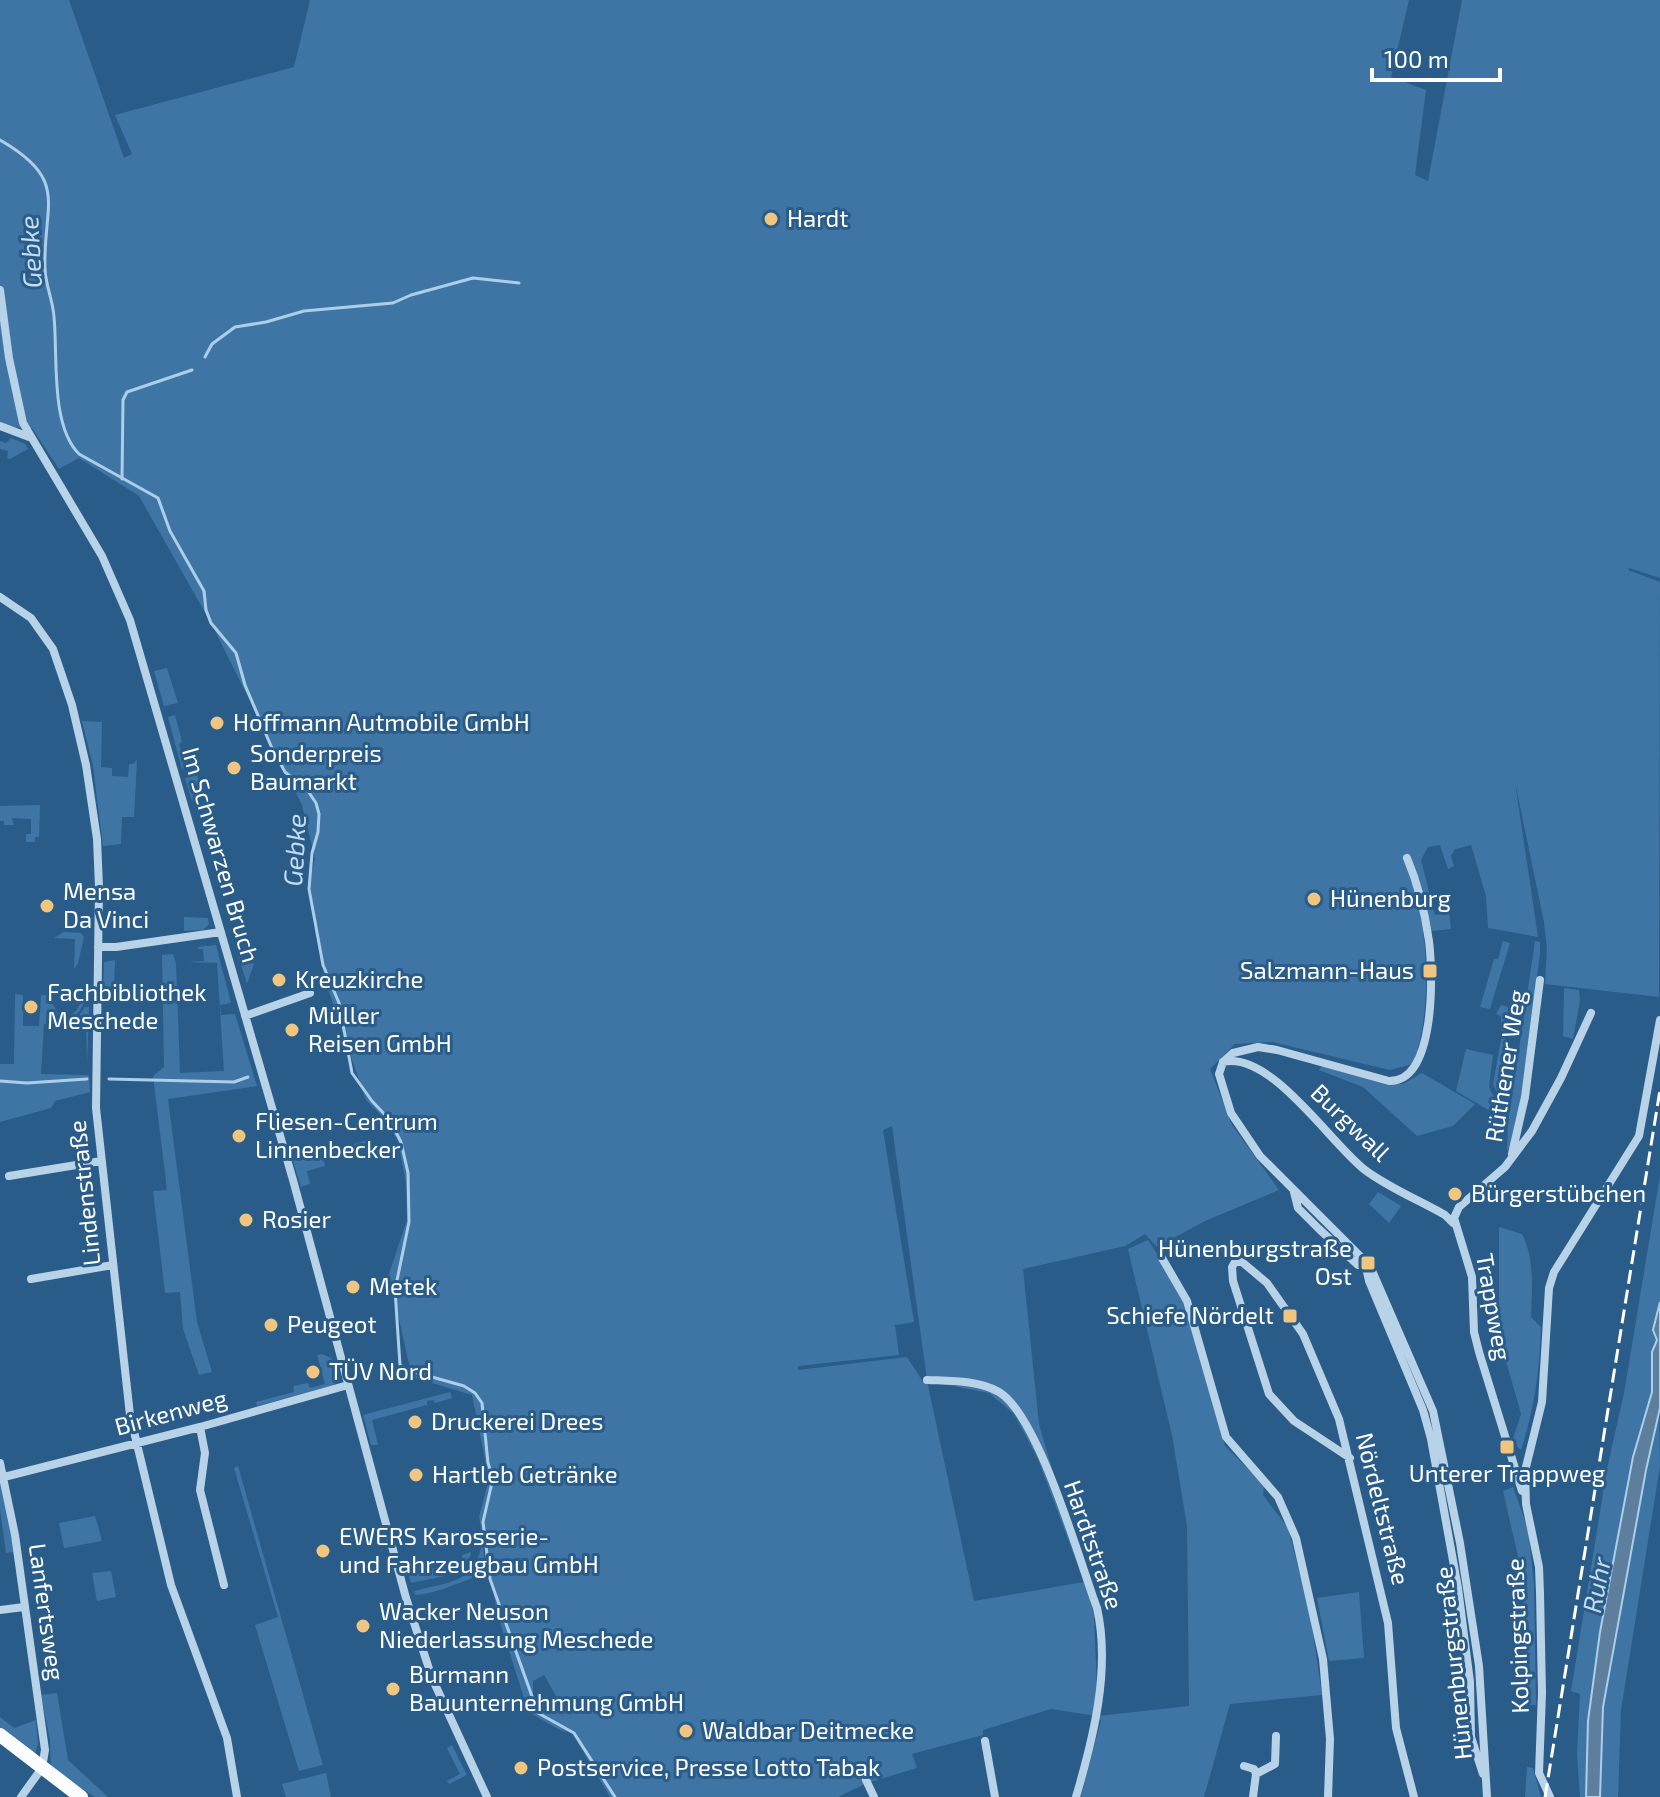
<svg xmlns="http://www.w3.org/2000/svg" width="1660" height="1797" font-family="'Exo 2',sans-serif">
	<style>
		.green { fill: #3f75a5; fill-rule: evenodd }
		.water { fill: #5d7e9d; stroke: #adcee9; stroke-width: 2 }
		.lines { fill: none; stroke-linecap: round; stroke-linejoin: round }
		.stream { stroke: #adcee9; stroke-width: 3 }
		.minor { stroke: #b8d2e8; stroke-width: 8 }
		.primary { stroke: #fafcfe; stroke-width: 14 }
		.rail { stroke: #fff; stroke-width: 3; stroke-dasharray: 14 6; stroke-linecap: butt }
		.poi-dot { fill: #efc580; stroke: #2a5c89; stroke-width: 3 }
		.labels { text-anchor: middle; stroke-width: 6; stroke-linejoin: round; paint-order: stroke }
		.poi-label { font-size: 24px; fill: #fff; stroke: #2a5c89; text-anchor: start }
		.street-label { font-size: 24px; fill: #fff; stroke: #2a5c89 }
		.water-label { font-size: 26px; font-style: italic; fill: #c4dcf0; stroke: #2a5c89 }
	</style>
	<rect width="100%" height="100%" fill="#2a5c89"/>
	<path class="green" d="M0,0H69L124,158L132,154L115,115L294,67L310,0H1409L1391,77L1426,90L1415,175L1428,181L1462,0H1660V578L1629,568L1628,570L1660,582L1659,997L1545,984L1547,948L1544,922L1515,782L1538,937L1488,928L1486,896L1471,845L1455,849L1451,856L1454,866L1448,869L1440,845L1428,847L1421,860L1435,915L1449,912L1451,929L1423,932C1429,970 1427,1028 1413,1064L1390,1070L1272,1042L1235,1044L1210,1069L1232,1125L1279,1190L1205,1221L1157,1247L1145,1234L1125,1246L1023,1269L1039,1424L1094,1615L1098,1716L1189,1706L1187,1526L1172,1435L1128,1249L1148,1240L1181,1291L1225,1446L1264,1485L1263,1495L1288,1528L1310,1613L1322,1695L1230,1704L1204,1797H1081L1101,1720L1097,1716L1051,1709L983,1730V1735L912,1754L917,1768L867,1783L838,1797H610L572,1733L560,1730L532,1714L529,1709L543,1705L546,1711L551,1713L563,1708L544,1675L533,1681V1695L524,1698L498,1616L479,1517L489,1479L472,1395L412,1377L389,1274L407,1220L406,1183L398,1141L386,1120L366,1100L327,986L308,888L315,858L302,805L211,623L139,496L79,458L59,469L32,428L12,427L0,422ZM892,1126L927,1380L923,1382L907,1357L798,1370V1366L899,1355L895,1325L914,1322L883,1130ZM927,1381L989,1393L1014,1414L1038,1459L1084,1582L974,1601Z
		M11,438L25,444L28,449L10,459L7,458L8,451L0,449V441L6,443Z
		M167,668L178,703L164,706L154,671Z
		M175,715L182,742L179,744L186,768L182,769L168,717Z
		M82,721L102,722L101,767L112,768V776L128,777L129,764H133L137,760L134,817H122L121,844L103,846L93,766Z
		M197,775L204,798L192,801L185,778Z
		M40,805L39,837H35V842H26V834H31V819L12,818L14,825H4V821H0V806Z
		M184,917L208,918L209,924L203,930L184,931Z
		M64,932L81,933L84,937L78,963L74,969L75,939L54,938Z
		M1503,941L1510,943L1490,1009L1480,1007L1494,959H1498Z
		M1535,941L1540,942V954L1522,1092L1511,1149L1507,1150L1508,1123Z
		M216,945L231,1003L220,1005L221,1015L235,1014L257,1086L168,1099L197,1322L212,1372L199,1375L183,1329L180,1292L165,1293L153,1191L167,1190L153,1076L164,1067L162,955L173,954L176,964L180,1073L224,1071L217,963L187,962L204,961L203,949H198V947Z
		M254,946L251,963L254,964L247,984L237,952Z
		M115,960L114,987H111V994H103L104,962Z
		M1564,988L1579,990L1580,1000L1573,1039L1563,1036Z
		M15,994L23,995V1026H39L41,995H48V1002L52,1003L62,1021L75,1012L82,1001L84,1003C75,1022 63,1023 44,1024L41,1074L89,1075L90,1092L55,1101L51,1108L0,1122V1064H14Z
		M1501,1005L1508,1007L1509,1019L1498,1095L1493,1084L1501,1040V1016L1496,1014Z
		M85,1007H89L87,1066L86,1025L74,1023Z
		M1466,1049L1493,1055L1489,1087L1498,1106L1497,1115L1456,1091Z
		M1323,1064L1389,1084H1403L1422,1073L1475,1104L1453,1126L1417,1136L1363,1087L1319,1070Z
		M368,1140L369,1143L323,1157L325,1166L307,1171L310,1184L301,1187L293,1161Z
		M1660,1176V1302L1653,1330L1657,1340L1652,1352V1392L1633,1457L1600,1632L1588,1721L1586,1797H1580L1577,1754L1580,1694L1571,1691L1607,1469L1624,1393Z
		M1378,1192L1401,1206L1389,1223L1369,1204Z
		M1499,1227L1522,1234C1535,1260 1532,1289 1531,1317L1541,1327C1539,1374 1535,1406 1521,1450L1512,1442L1521,1414L1499,1336Z
		M322,1354L331,1358L337,1378L334,1385L257,1406L256,1402L294,1392L293,1386L308,1383L310,1388L325,1384L317,1355Z
		M450,1392L452,1398L435,1403L433,1400L427,1401V1405L372,1420L378,1445H371L363,1415Z
		M1659,1410L1660,1466L1621,1710L1618,1797H1600L1603,1707L1646,1470Z
		M238,1466L323,1765L299,1771L255,1625L278,1617L234,1468Z
		M0,1473L14,1552L6,1553L0,1509Z
		M1513,1487L1528,1529L1534,1584L1536,1705H1524L1519,1636L1525,1587L1503,1491Z
		M95,1516L102,1541L64,1548L59,1523Z
		M482,1544L488,1578L480,1580L479,1576C457,1583 436,1594 415,1595L414,1591C448,1582 474,1584 482,1544Z
		M471,1552C467,1577 431,1578 411,1583L407,1569L430,1563L432,1569L462,1561V1555Z
		M111,1571L116,1597L97,1601L92,1573Z
		M1359,1592L1364,1658L1329,1661L1317,1598Z
		M57,1693L68,1760L108,1797H95L51,1768L50,1740L41,1695Z
		M0,1717L14,1728L36,1720L38,1744L35,1754L0,1728Z
		M452,1745L467,1775L449,1784L447,1781L460,1774L447,1748Z
		M1527,1767L1533,1768L1541,1797H1525Z
		M326,1773L331,1797H286L282,1784Z"/>
	<path class="water" d="M1660,1302V1408L1646,1470L1603,1707L1600,1797H1586L1588,1721L1600,1632L1633,1457L1652,1392V1352L1657,1340L1653,1330Z"/>
	<g class="lines">
		<path class="stream" d="M0,140C70,180 43,204 45,268C45,284 53,300 54,317C58,356 50,425 79,454L158,498L170,531L204,591L206,610L211,623L236,653L245,685L271,746L285,772L308,791L316,803L319,814L318,832L312,853L309,889L323,965L339,1003L352,1073L372,1101L389,1119L401,1142L408,1173L409,1222L395,1290L400,1365L407,1370L464,1386L475,1393L482,1403L488,1463L493,1478L483,1522L490,1579L538,1713L574,1733L615,1797
			M205,357L212,344L235,327L266,322L304,311L393,303L411,295L473,278L519,283
			M122,479L123,400L127,392L192,370
			M109,1079L234,1082L248,1077
			M0,1081L27,1083L87,1079"/>
		<path class="minor" d="M0,290L9,358L23,423L102,556L130,620L293,1180L406,1598L432,1678L487,1797
			M0,426L29,437
			M0,597L31,618L53,649L72,705L86,765L97,839L99,887L96,1108L130,1415L171,1585L227,1738L237,1797
			M1407,858C1418,884 1425,913 1429,941C1433,974 1436,1082 1389,1081L1277,1050L1258,1047L1233,1053L1223,1062L1219,1074L1231,1113L1260,1156L1370,1266L1433,1411L1460,1543L1479,1666L1487,1797
			M98,947H116L221,932
			M245,1016L310,993
			M1223,1062C1271,1051 1330,1143 1365,1170C1389,1188 1419,1200 1445,1215L1453,1223
			M1512,1154L1525,1097L1540,980
			M9,1176L101,1161
			M1294,1192L1298,1208L1319,1229L1358,1265L1370,1266L1367,1272L1369,1281L1423,1410L1431,1439L1458,1588L1470,1682L1471,1737L1483,1774
			M1162,1258L1187,1301L1226,1437L1278,1497L1296,1538L1323,1659L1330,1739L1328,1797
			M31,1279L113,1265
			M927,1380C950,1381 978,1380 999,1392C1039,1416 1079,1560 1097,1608C1111,1669 1093,1739 1076,1797
			M200,1427L205,1453L200,1490L224,1585
			M1350,1458L1294,1421L1269,1394L1233,1281L1232,1267L1235,1262H1242L1267,1283L1303,1334L1339,1419L1388,1623L1396,1728L1414,1797
			M0,1463L15,1535L45,1750L42,1768L21,1797
			M4,1477L200,1427L348,1385
			M1522,1491L1479,1352L1474,1332L1472,1277L1454,1218L1459,1207L1505,1167L1532,1131L1561,1078L1591,1013
			M0,1610L24,1607
			M985,1741L995,1797
			M1244,1766L1254,1769L1256,1774
			M866,1780L874,1797
			M1253,1797L1256,1774L1275,1764L1276,1736
			M1550,1797L1539,1773L1542,1693L1540,1593L1539,1567L1526,1504L1525,1471L1542,1402L1549,1288L1554,1272L1639,1136L1660,1020"/>
		<path class="primary" d="M0,1735L81,1797"/>
		<path class="rail" d="M1545,1797L1660,1090"/>
	</g>
	<g class="poi-dot">
		<circle cx="771" cy="219" r="8"/>
		<circle cx="217" cy="723" r="8"/>
		<circle cx="234" cy="768" r="8"/>
		<circle cx="1314" cy="899" r="8"/>
		<circle cx="47" cy="906" r="8"/>
		<rect x="1422" y="963" width="16" height="16" rx="4"/>
		<circle cx="279" cy="980" r="8"/>
		<circle cx="31" cy="1007" r="8"/>
		<circle cx="292" cy="1030" r="8"/>
		<circle cx="239" cy="1136" r="8"/>
		<circle cx="1455" cy="1194" r="8"/>
		<circle cx="246" cy="1220" r="8"/>
		<rect x="1360" y="1255" width="16" height="16" rx="4"/>
		<circle cx="353" cy="1287" r="8"/>
		<rect x="1282" y="1308" width="16" height="16" rx="4"/>
		<circle cx="271" cy="1325" r="8"/>
		<circle cx="313" cy="1372" r="8"/>
		<circle cx="415" cy="1422" r="8"/>
		<rect x="1499" y="1439" width="16" height="16" rx="4"/>
		<circle cx="416" cy="1475" r="8"/>
		<circle cx="323" cy="1551" r="8"/>
		<circle cx="363" cy="1626" r="8"/>
		<circle cx="393" cy="1689" r="8"/>
		<circle cx="686" cy="1731" r="8"/>
		<circle cx="521" cy="1768" r="8"/>
	</g>
	<g class="labels">
		<g class="poi-label">
			<text x="787" y="227">Hardt</text>
			<text x="233" y="731">Hoffmann Autmobile GmbH</text>
			<text x="250" y="762">Sonderpreis<tspan x="250" dy="28">Baumarkt</tspan></text>
			<text x="63" y="900">Mensa<tspan x="63" dy="28">Da Vinci</tspan></text>
			<text x="1330" y="907">Hünenburg</text>
			<text x="1414" y="979" text-anchor="end">Salzmann-Haus</text>
			<text x="295" y="988">Kreuzkirche</text>
			<text x="47" y="1001">Fachbibliothek<tspan x="47" dy="28">Meschede</tspan></text>
			<text x="308" y="1024">Müller<tspan x="308" dy="28">Reisen GmbH</tspan></text>
			<text x="255" y="1130">Fliesen-Centrum<tspan x="255" dy="28">Linnenbecker</tspan></text>
			<text x="1471" y="1202">Bürgerstübchen</text>
			<text x="262" y="1228">Rosier</text>
			<text x="1352" y="1257" text-anchor="end">Hünenburgstraße<tspan x="1352" dy="28">Ost</tspan></text>
			<text x="369" y="1295">Metek</text>
			<text x="1274" y="1324" text-anchor="end">Schiefe Nördelt</text>
			<text x="287" y="1333">Peugeot</text>
			<text x="329" y="1380">TÜV Nord</text>
			<text x="431" y="1430">Druckerei Drees</text>
			<text x="1507" y="1482" text-anchor="middle">Unterer Trappweg</text>
			<text x="432" y="1483">Hartleb Getränke</text>
			<text x="339" y="1545">EWERS Karosserie-<tspan x="339" dy="28">und Fahrzeugbau GmbH</tspan></text>
			<text x="379" y="1620">Wacker Neuson<tspan x="379" dy="28">Niederlassung Meschede</tspan></text>
			<text x="409" y="1683">Burmann<tspan x="409" dy="28">Bauunternehmung GmbH</tspan></text>
			<text x="702" y="1739">Waldbar Deitmecke</text>
			<text x="537" y="1776">Postservice, Presse Lotto Tabak</text>
		</g>
		<g class="street-label">
			<text transform="translate(220 855) rotate(74)" y="8">Im Schwarzen Bruch</text>
			<text transform="translate(1506 1066) rotate(-81)" y="8">Rüthener Weg</text>
			<text transform="translate(1350 1123) rotate(44)" y="8">Burgwall</text>
			<text transform="translate(85 1193) rotate(-96)" y="8">Lindenstraße</text>
			<text transform="translate(1493 1307) rotate(80)" y="8">Trappweg</text>
			<text transform="translate(171 1413) rotate(-15)" y="8">Birkenweg</text>
			<text transform="translate(1382 1509) rotate(76)" y="8">Nördeltstraße</text>
			<text transform="translate(1093 1545) rotate(71)" y="8">Hardtstraße</text>
			<text transform="translate(46 1612) rotate(82)" y="8">Lanfertsweg</text>
			<text transform="translate(1518 1636) rotate(-92)" y="8">Kolpingstraße</text>
			<text transform="translate(1454 1663) rotate(-96)" y="8">Hünenburgstraße</text>
		</g>
		<g class="water-label">
			<text transform="translate(31 252) rotate(-93)" y="9">Gebke</text>
			<text transform="translate(295 850) rotate(-87)" y="9">Gebke</text>
			<text transform="translate(1597 1585) rotate(-79)" y="9">Ruhr</text>
		</g>
	</g>
	<path d="M1372 68v12h128v-12" fill="none" stroke="#ffffff" stroke-width="4"/>
	<text x="1384" y="68" font-size="24" fill="#ffffff" stroke="#2a5c89" stroke-width="6" paint-order="stroke">100 m</text>
</svg>
